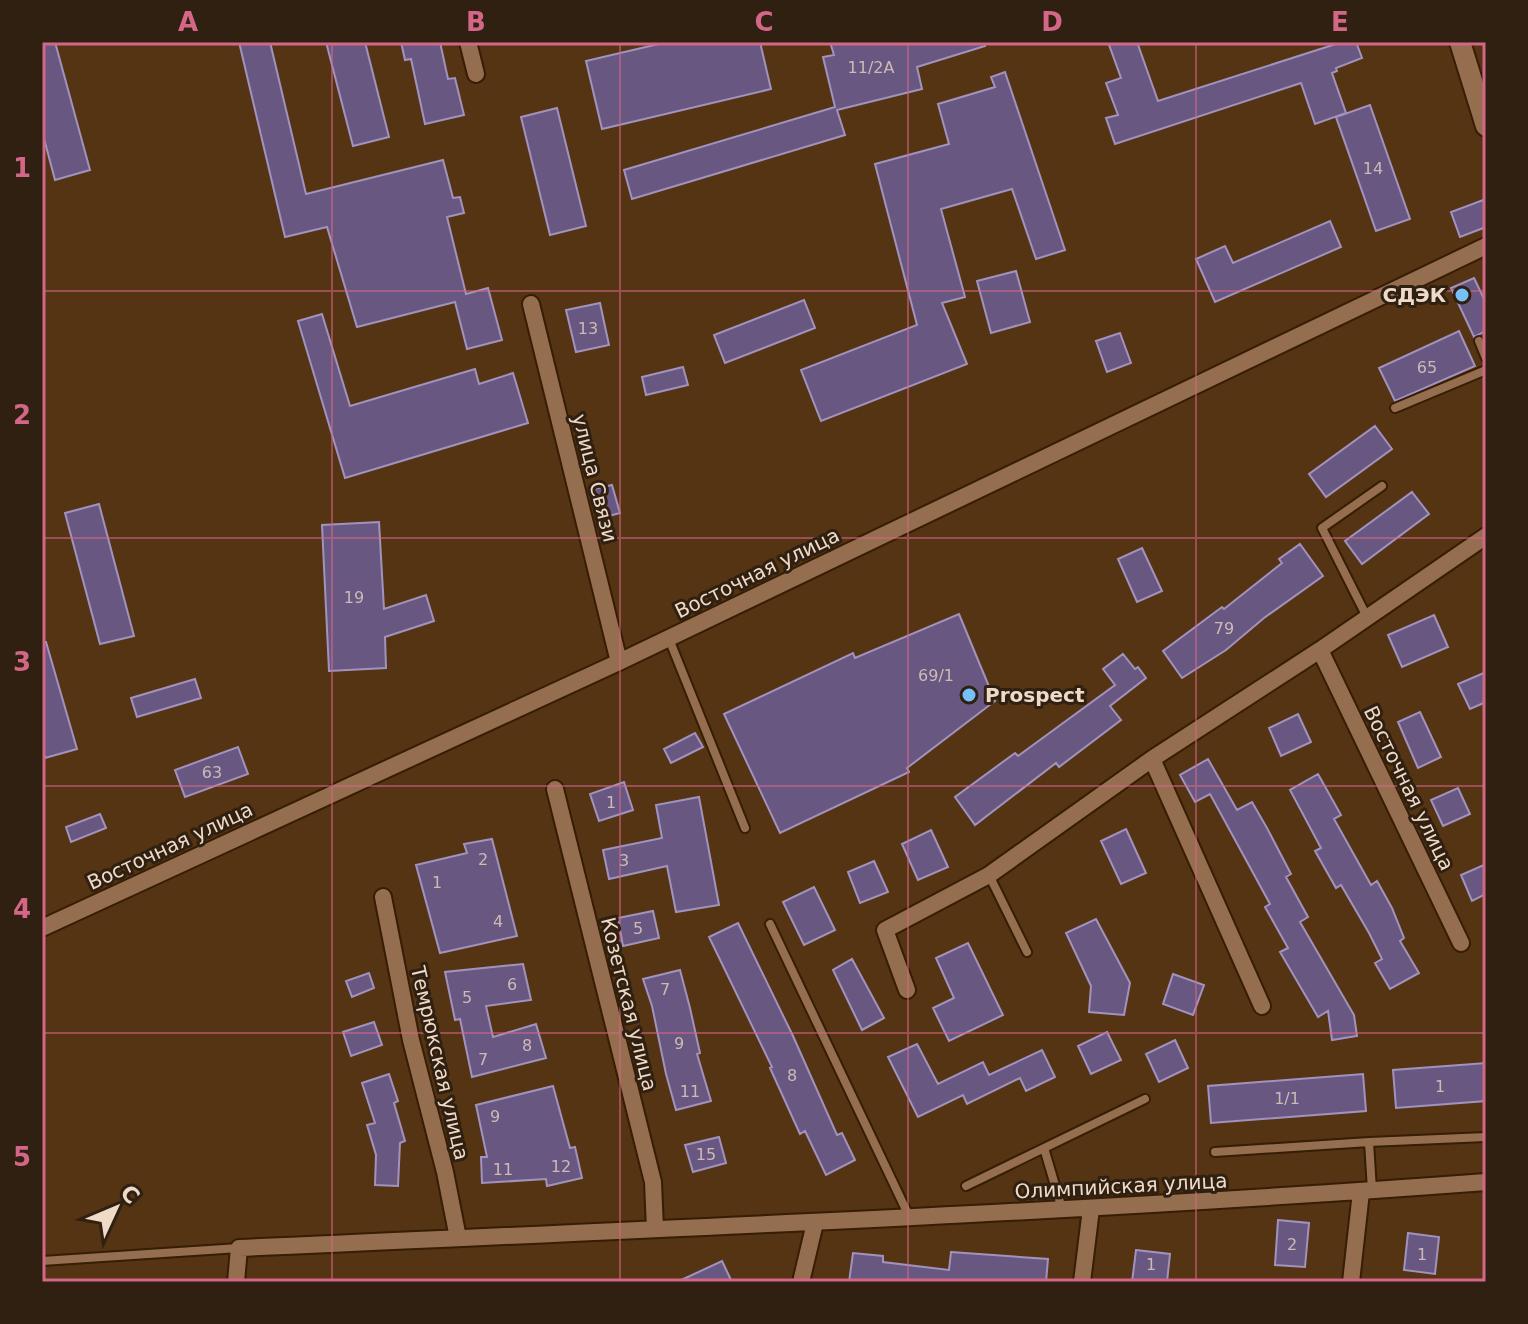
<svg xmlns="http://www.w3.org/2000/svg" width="1528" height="1324" font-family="'DejaVu Sans',sans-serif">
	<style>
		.building { fill: #685881; stroke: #a292be; stroke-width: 2 }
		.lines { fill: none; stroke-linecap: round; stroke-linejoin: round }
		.service-casing { stroke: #361d04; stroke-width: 12 }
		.minor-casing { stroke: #361d04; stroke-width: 20 }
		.tertiary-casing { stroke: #361d04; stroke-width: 24 }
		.service { stroke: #946e4e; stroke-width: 8 }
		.minor { stroke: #946e4e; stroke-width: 16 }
		.tertiary { stroke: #946e4e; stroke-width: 20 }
		.grid { fill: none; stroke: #d46687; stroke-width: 2; stroke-opacity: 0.55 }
		.poi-dot { fill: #76c0f7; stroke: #2f2012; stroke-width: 3 }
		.labels { text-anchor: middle; stroke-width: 6; stroke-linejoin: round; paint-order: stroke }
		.number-label { font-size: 16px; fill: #cdbab6 }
		.poi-label { font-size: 20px; font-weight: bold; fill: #efdac8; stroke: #2f2012; text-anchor: end }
		.street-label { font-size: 20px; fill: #efdac8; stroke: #2f2012 }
		.neatline { fill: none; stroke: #d46687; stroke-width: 3 }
		.grid-label { font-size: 26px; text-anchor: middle; font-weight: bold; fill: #d46687 }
	</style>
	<rect width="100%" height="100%" fill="#553413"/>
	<path class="building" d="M42,42H55L90,170L55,180L42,131Z
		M239,42H270L306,194L443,160L453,198L460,197L464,213L447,217L466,294L488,288L502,340L467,349L455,302L357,327L327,227L285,237Z
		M326,42H365L389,137L353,146Z
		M401,42H440L448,79L455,78L464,115L425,124L411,59L405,60Z
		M667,42H760L771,89L602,129L586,61Z
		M830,42H985V46L917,67L922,89L837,110L845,135L632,199L624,170L835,107L823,57L834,55Z
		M1108,42H1137L1158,101L1342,42H1356L1362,58L1336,68L1337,71L1332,73L1346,113L1315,124L1301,83L1115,144L1106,118L1118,115L1106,83L1121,78Z
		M1005,72L1065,250L1036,259L1012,189L941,209L965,297L942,303L967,364L821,421L801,370L917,325L875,164L949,144L938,104L995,87L991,77Z
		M1370,105L1410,219L1376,231L1336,117Z
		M557,108L586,226L550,235L521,117Z
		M1483,200L1486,209V227L1460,237L1451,212Z
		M1330,221L1341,247L1215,302L1196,259L1225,246L1233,263Z
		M1016,271L1030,322L991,333L977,281Z
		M1474,278L1486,303V331L1474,337L1451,288Z
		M804,300L815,328L725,363L714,335Z
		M600,303L609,345L576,352L566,310Z
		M322,314L350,406L475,369L479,384L513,373L528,423L345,478L298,321Z
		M1459,331L1475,366L1395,401L1379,368Z
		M1120,333L1131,363L1107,372L1096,341Z
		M683,367L688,385L646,395L642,377Z
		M1375,426L1392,449L1326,497L1309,474Z
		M612,485L620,513L601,518L594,489Z
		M1412,492L1429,514L1362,564L1345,541Z
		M99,504L134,636L100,644L65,513Z
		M379,522L384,609L426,595L434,621L385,637L386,668L329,671L322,525Z
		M1300,544L1323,576L1264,618L1226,650L1182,678L1163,651L1222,607L1224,609L1282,563L1279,559Z
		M1142,548L1162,591L1137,602L1118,559Z
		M959,614L995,701L907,768L909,772L780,833L724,714L853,653L855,658Z
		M1434,615L1448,647L1402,667L1388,635Z
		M42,642H46L77,749L45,758L42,747Z
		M1123,654L1135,669L1138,667L1146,678L1110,706L1121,720L1059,767L1056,763L975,825L955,797L1015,753L1018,756L1115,685L1103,669Z
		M1486,672V702L1470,709L1458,684Z
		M195,679L201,698L137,717L131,698Z
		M1420,712L1441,757L1418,768L1398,722Z
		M1298,714L1311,742L1281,756L1269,728Z
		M695,733L703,747L671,763L664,749Z
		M238,747L248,774L185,797L175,770Z
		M1208,759L1237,810L1252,802L1267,828L1291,874L1286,877L1308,917L1300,922L1354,1015L1357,1036L1332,1040L1328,1011L1318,1017L1280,952L1288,948L1265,907L1270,904L1210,794L1195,802L1180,775Z
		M1318,774L1341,815L1334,819L1371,885L1377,881L1392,908L1404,938L1400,941L1419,973L1390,989L1375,963L1382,959L1369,933L1341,885L1336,888L1315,851L1321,848L1290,790Z
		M624,782L633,810L599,821L590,794Z
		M1458,788L1470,814L1443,826L1431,800Z
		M699,797L719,905L676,912L667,866L609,879L603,850L662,838L656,805Z
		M100,814L106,828L71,842L66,827Z
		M1126,829L1146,873L1121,884L1101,841Z
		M931,830L948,867L918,880L902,844Z
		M492,839L517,936L440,953L416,865L467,853L464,844Z
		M874,861L888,892L860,903L848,872Z
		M1486,864V894L1472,901L1461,875Z
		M814,887L835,930L804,945L783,902Z
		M653,911L659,938L623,946L618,918Z
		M1096,919L1130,983L1124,1015L1089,1012L1091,986L1066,933Z
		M738,923L793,1036L837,1135L842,1133L855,1160L826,1175L805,1131L800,1134L770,1068L772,1067L709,937Z
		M968,943L1003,1015L949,1041L933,1008L954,998L936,958Z
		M852,959L884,1018L862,1030L833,970Z
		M523,964L531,1000L486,1006L493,1037L536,1024L546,1058L472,1077L460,1019L455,1020L445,972Z
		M680,970L690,1008L700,1053L697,1054L711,1101L676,1110L666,1074L652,1006L643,979Z
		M369,973L374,988L352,997L346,981Z
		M1173,974L1204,985L1193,1015L1163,1004Z
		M374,1022L382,1045L351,1056L343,1032Z
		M1107,1032L1121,1060L1091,1074L1078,1046Z
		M1175,1040L1188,1068L1159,1082L1146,1054Z
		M917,1044L938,1084L983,1062L989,1075L1042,1050L1055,1077L1026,1091L1020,1078L967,1104L963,1095L918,1117L888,1057Z
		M1486,1063V1101L1396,1108L1393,1070Z
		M389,1074L398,1101L394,1103L405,1141L400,1143L398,1186L375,1185L376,1155L367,1125L375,1123L362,1083Z
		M1363,1074L1366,1111L1211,1123L1208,1086Z
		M553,1086L570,1148L575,1147L582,1178L547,1186L546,1179L482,1183L481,1157H487L476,1105Z
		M719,1137L726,1163L693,1172L685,1145Z
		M1278,1220L1309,1223L1305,1267L1275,1265Z
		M1408,1233L1439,1237L1435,1274L1404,1270Z
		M1136,1250L1170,1254L1167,1282H1132Z
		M951,1252L1048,1259L1046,1282H849L853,1253L883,1256V1262L949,1270Z
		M722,1261L732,1282H677Z"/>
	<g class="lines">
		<defs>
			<path id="service" d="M1479,341L1486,358
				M1395,408L1486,370
				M1367,617L1322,528L1382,486
				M669,639L745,828
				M989,875L1027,952
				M770,924L909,1216
				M1369,1142L1486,1137
				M1044,1148L1062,1209
				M1215,1152L1369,1142L1372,1190
				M966,1186L1145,1099
				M42,1261L239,1248"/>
			<path id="minor" d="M468,42L476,74
				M531,304L619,662
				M1320,650L1461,943
				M1152,759L1262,1006
				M555,789L653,1182L655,1229
				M383,897L411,1040L445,1172L458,1238
				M42,928L619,662L1486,246
				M907,990L885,930L989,875L1152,759L1320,650L1486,536
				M236,1282L239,1248C655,1229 1071,1213 1486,1182
				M801,1282L815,1223
				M1082,1282L1091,1209
				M1351,1282L1361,1192"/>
			<path id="tertiary" d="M1460,42L1486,126"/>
		</defs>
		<use href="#service" class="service-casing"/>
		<use href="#minor" class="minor-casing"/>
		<use href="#tertiary" class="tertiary-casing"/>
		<use href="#service" class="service"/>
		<use href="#minor" class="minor"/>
		<use href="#tertiary" class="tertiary"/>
	</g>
	<path class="grid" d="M332,42V1282M620,42V1282M908,42V1282M1196,42V1282M42,291H1486M42,538H1486M42,786H1486M42,1033H1486"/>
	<g class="poi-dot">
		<circle cx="1462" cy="295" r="8"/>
		<circle cx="969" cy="695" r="8"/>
	</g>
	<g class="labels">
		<g class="number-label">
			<text x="871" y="73">11/2А</text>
			<text x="1373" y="174">14</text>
			<text x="588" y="334">13</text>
			<text x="1427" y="373">65</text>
			<text x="354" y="603">19</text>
			<text x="1224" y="634">79</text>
			<text x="936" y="681">69/1</text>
			<text x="212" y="778">63</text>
			<text x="611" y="808">1</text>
			<text x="483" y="865">2</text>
			<text x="624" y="866">3</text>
			<text x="437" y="888">1</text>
			<text x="498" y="927">4</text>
			<text x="638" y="934">5</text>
			<text x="512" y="990">6</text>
			<text x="665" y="995">7</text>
			<text x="467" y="1003">5</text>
			<text x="679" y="1049">9</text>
			<text x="527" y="1051">8</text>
			<text x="483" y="1065">7</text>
			<text x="792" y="1081">8</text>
			<text x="1440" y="1092">1</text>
			<text x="690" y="1097">11</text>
			<text x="1287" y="1104">1/1</text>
			<text x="495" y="1122">9</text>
			<text x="706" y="1160">15</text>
			<text x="561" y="1172">12</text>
			<text x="503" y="1175">11</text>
			<text x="1292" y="1250">2</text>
			<text x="1422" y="1260">1</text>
			<text x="1151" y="1270">1</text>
		</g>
		<g class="poi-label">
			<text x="1446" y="302">СДЭК</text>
			<text x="985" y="702" text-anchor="start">Prospect</text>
		</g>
		<g class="street-label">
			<text transform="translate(595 478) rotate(76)" y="7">улица Связи</text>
			<text transform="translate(757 573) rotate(-26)" y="7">Восточная улица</text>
			<text transform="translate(1409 788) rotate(64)" y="7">Восточная улица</text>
			<text transform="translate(170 846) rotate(-25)" y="7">Восточная улица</text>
			<text transform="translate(629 1004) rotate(76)" y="7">Козетская улица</text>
			<text transform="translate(440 1063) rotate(77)" y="7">Темрюкская улица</text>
			<text transform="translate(1121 1186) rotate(-3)" y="7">Олимпийская улица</text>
		</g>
	</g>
	<rect width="1528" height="1324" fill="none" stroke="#2f2012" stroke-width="88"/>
	<g transform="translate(116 1208) rotate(46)" stroke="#2f2012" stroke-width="6" paint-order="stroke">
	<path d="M0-6L14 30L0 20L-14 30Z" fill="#efdac8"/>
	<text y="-12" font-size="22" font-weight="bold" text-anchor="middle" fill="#efdac8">С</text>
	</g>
	<rect x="44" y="44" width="1440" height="1236" class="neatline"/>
	<g class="grid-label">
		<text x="188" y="31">A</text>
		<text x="476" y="31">B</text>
		<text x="764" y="31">C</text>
		<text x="1052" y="31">D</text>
		<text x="1340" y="31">E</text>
		<text x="22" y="177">1</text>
		<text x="22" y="424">2</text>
		<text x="22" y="671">3</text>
		<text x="22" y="918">4</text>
		<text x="22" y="1166">5</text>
	</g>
</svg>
